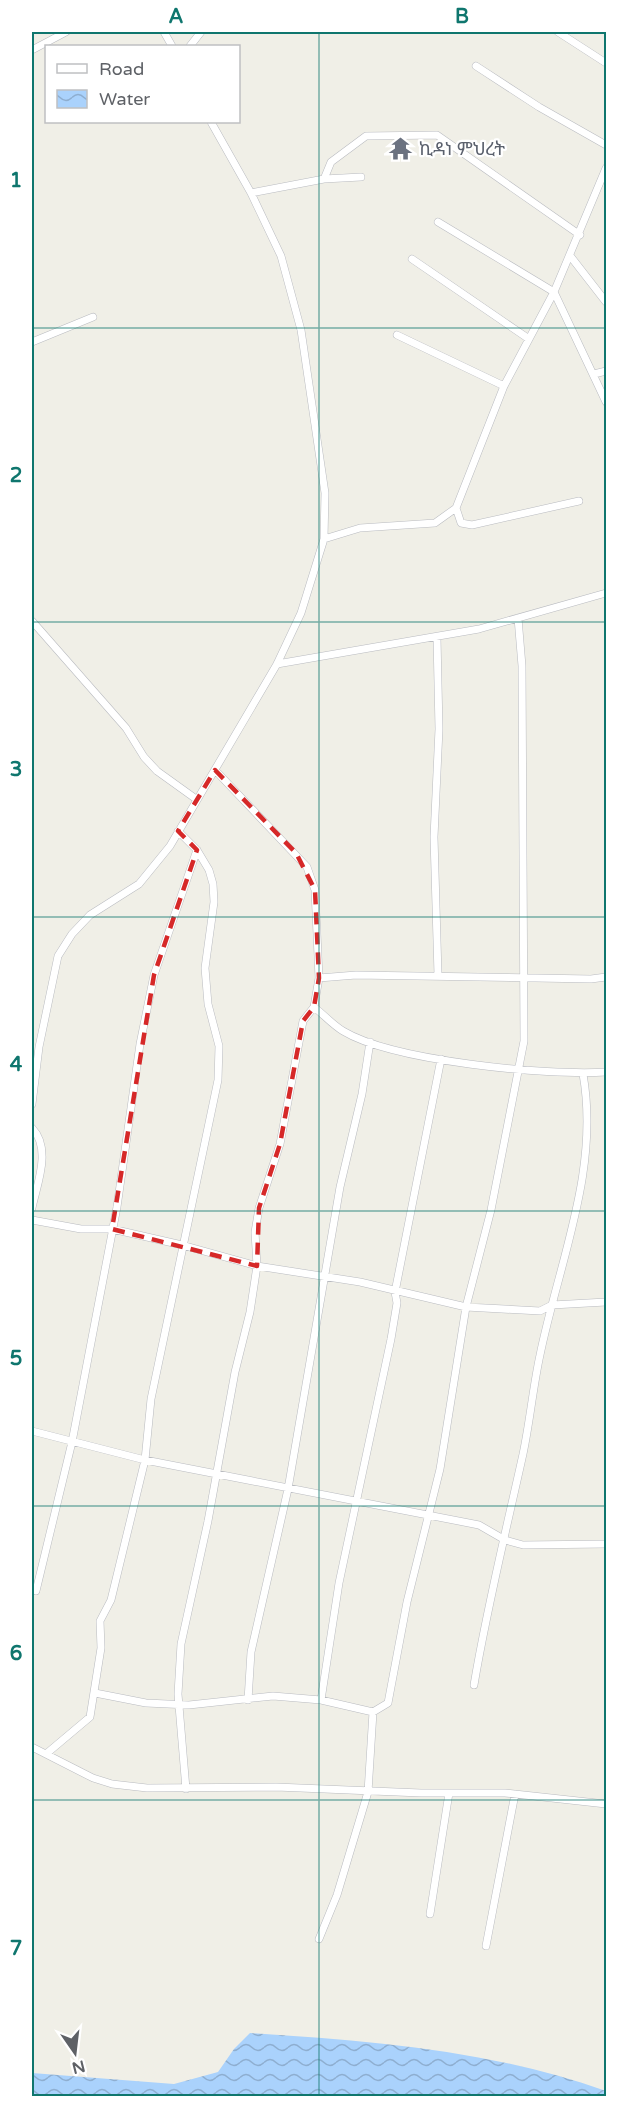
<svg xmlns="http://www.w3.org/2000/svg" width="638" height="2128" font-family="'Varela Round','Noto Sans Ethiopic',sans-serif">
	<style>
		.water { fill: url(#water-waves) }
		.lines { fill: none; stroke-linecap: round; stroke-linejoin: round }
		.minor-casing { stroke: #b9bbc0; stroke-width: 8 }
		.minor { stroke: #fff; stroke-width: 7 }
		.marked { fill: none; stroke: #d62828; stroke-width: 4.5; stroke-dasharray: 12 8; stroke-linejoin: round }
		.grid { fill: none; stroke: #0f766e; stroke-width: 1.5; stroke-opacity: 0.55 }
		.labels { text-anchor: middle; stroke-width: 4.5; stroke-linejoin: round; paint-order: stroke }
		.worship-label { font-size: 18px; fill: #5b616d; stroke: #fff; text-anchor: start }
		.neatline { fill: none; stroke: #0f766e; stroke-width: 2 }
		.grid-label { font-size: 20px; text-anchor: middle; font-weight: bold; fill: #0f766e }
	</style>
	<defs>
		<pattern id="water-waves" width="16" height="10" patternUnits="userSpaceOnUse" patternTransform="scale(1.5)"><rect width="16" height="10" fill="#aad2fc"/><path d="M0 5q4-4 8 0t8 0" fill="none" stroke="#8eaed0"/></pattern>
	</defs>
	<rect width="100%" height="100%" fill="#f0efe7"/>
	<path class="water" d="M250,2033C371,2041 491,2050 606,2091V2096H32V2073L174,2084L218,2072L234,2049Z"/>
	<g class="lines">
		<defs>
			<path id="minor" d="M164,32L172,46
				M558,32L606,63
				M190,46L201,32
				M32,50L66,32
				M476,66L539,107L606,145
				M324,179L361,177
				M251,193L324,179L331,162L366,136L437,135L580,235
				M438,222L554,292L606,402
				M571,257L606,302
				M412,259L529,339
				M397,335L504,386
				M32,342L93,317
				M594,374L606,371
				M456,508L504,386L554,292L606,168
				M324,539L360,528L435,523L456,508L461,523L472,525L579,501
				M32,621L126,728L144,757L157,771L196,799
				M437,638L439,729L434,837L438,975
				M277,664L479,629L606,593
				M319,978L356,975L591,979L606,977
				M314,1007C324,1015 333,1025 343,1031C393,1061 547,1076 606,1072
				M32,1104L39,1047L58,956L72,934L90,915L139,884L170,846L277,664L301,613L324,539L325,493L301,330L281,256L251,193L211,122
				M32,1128C52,1149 37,1184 32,1208
				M32,1220L81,1229H112L182,1245L257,1266L360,1282L466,1307L540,1311L552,1305L606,1302
				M32,1431L145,1460L479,1525L505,1540L523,1545L606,1544
				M36,1591L72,1442L117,1207L140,1044L154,975L197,850
				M474,1685C487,1607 506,1531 523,1454C530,1421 533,1387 540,1355C559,1262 600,1170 583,1074
				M95,1693L146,1703L189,1705L273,1696L321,1700L373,1712L368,1792L337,1895L319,1939
				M248,1700L251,1652L288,1489L340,1187L362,1094L370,1042
				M321,1700L339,1583L391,1339L397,1303L395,1292L441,1059
				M373,1712L388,1703L407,1602L440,1469L466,1307L491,1210L524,1041L522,666L518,618
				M32,1747L93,1778L112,1784L147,1788L276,1787L421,1793H505L606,1804
				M46,1754L90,1717L101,1648L100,1621L111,1600L145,1460L151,1399L218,1080L219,1046L208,1004L205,968L214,902L213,884L209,870L197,850L178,831
				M186,1789L178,1694L181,1644L208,1521L235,1372L250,1312L257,1266L255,1232L259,1208L280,1144L303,1021L314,1007L319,978L315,890L307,867L215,770
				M430,1914L449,1793
				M486,1946L515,1794"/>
		</defs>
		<use href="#minor" class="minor-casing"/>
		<use href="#minor" class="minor"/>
	</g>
	<path class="marked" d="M215,770L296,853L315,890L319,978L314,1007L303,1021L280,1144L259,1208L257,1266L112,1229L154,975L197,850L178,831Z"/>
	<path class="grid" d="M319,32V2096M32,328H606M32,622H606M32,917H606M32,1211H606M32,1506H606M32,1800H606"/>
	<defs>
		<symbol id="temple-bare" viewBox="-9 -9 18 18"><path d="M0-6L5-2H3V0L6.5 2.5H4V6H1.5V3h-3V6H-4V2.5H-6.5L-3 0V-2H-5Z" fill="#6b7280" stroke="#fff" stroke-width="2.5" paint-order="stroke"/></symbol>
	</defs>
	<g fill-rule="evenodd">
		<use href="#temple-bare" x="384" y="132" width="33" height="33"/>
	</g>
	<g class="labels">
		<g class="worship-label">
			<text x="419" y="155">ኪዳነ ምህረት</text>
		</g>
	</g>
	<rect width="638" height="2128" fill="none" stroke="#ffffff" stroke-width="66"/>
	<rect x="45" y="45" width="195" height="78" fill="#ffffff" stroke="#bfc0c2" stroke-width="1.5"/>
	<rect x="57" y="64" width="30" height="9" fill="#ffffff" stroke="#bfc0c2" stroke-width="1.5"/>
	<text x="99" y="75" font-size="18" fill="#5e6166">Road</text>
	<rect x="57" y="90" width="30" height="18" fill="url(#water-waves)" stroke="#bfc0c2" stroke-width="1.5"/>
	<text x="99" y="105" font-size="18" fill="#5e6166">Water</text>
	<g transform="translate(75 2053) rotate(166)" stroke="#ffffff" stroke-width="4.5" paint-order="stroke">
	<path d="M0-4.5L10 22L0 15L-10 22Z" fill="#5e6166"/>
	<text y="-9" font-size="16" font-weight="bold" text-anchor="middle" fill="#5e6166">N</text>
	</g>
	<rect x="33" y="33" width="572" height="2062" class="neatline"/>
	<g class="grid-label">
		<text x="176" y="23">A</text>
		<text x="462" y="23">B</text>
		<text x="16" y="187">1</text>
		<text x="16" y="482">2</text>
		<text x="16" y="776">3</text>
		<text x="16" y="1071">4</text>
		<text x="16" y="1365">5</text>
		<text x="16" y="1660">6</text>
		<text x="16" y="1955">7</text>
	</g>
</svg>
